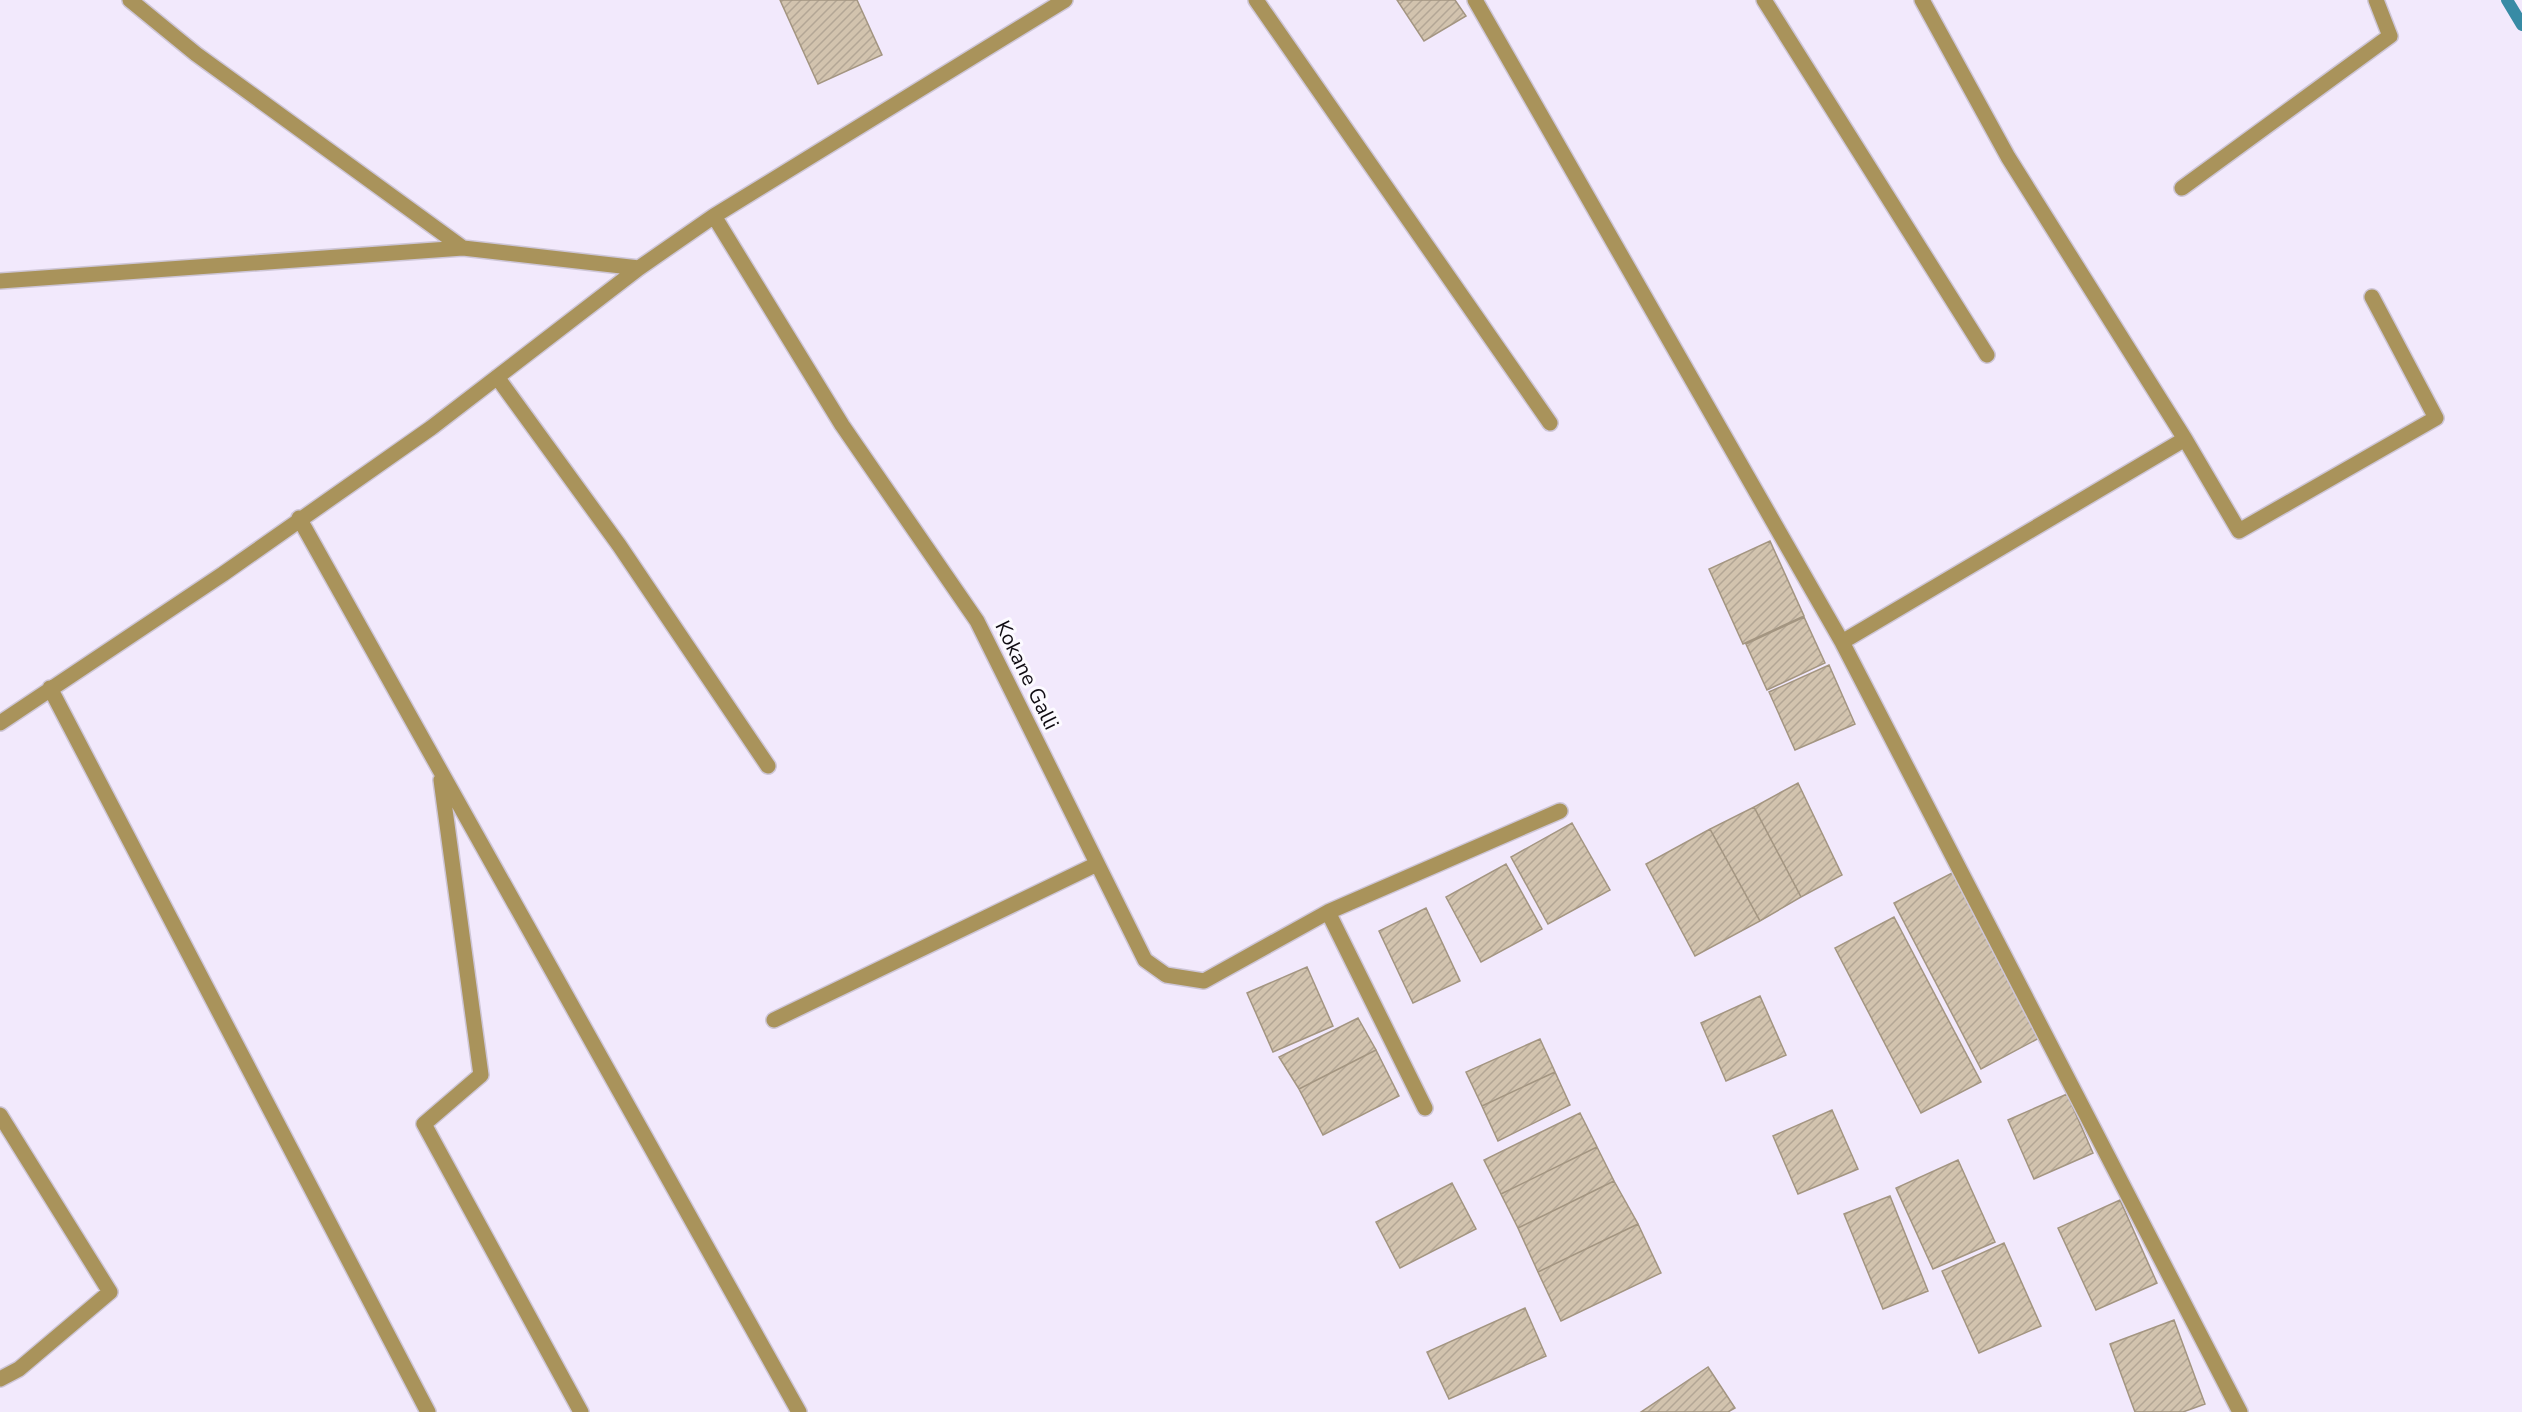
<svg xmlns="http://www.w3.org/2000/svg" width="2522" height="1412" font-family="'Nunito Sans',sans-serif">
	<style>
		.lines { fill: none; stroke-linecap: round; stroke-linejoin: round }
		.stream { stroke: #388ba5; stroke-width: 12 }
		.building { fill: url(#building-hatch); stroke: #a39581; stroke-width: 1.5 }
		.minor-casing { stroke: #cec6d7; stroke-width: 18 }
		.minor { stroke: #a9935b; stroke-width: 15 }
		.labels { text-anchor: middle; stroke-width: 6; stroke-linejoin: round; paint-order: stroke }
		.street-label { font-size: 21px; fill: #100c13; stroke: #fcfaff }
	</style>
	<defs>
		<pattern id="building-hatch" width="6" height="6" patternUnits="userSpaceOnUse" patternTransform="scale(1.5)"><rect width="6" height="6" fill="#d2c3ae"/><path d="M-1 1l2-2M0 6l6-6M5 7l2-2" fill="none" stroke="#b3a695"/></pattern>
	</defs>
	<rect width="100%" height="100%" fill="#f2e9fc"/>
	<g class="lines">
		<path class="stream" d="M2507,0L2522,25"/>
	</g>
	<path class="building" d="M780,0H857L882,55L818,84Z
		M1397,0H1455L1466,16L1424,41Z
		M1770,541L1804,616L1743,644L1709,569Z
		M1804,617L1825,663L1767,690L1746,644Z
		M1829,665L1855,724L1795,750L1769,692Z
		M1798,783L1842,875L1801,897L1754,807Z
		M1754,807L1801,897L1760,921L1710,829Z
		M1572,823L1610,890L1548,924L1511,857Z
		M1710,829L1760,921L1695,956L1646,864Z
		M1506,864L1542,929L1481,962L1446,897Z
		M1954,872L2041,1037L1981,1069L1894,903Z
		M1426,908L1460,981L1413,1003L1379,931Z
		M1894,917L1981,1082L1921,1113L1835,948Z
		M1307,967L1333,1026L1273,1052L1247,993Z
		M1760,996L1786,1055L1726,1081L1701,1023Z
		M1358,1018L1376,1050L1299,1089L1279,1057Z
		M1540,1039L1555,1072L1482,1106L1466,1072Z
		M1376,1050L1399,1096L1323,1135L1299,1089Z
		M1555,1072L1570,1105L1498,1141L1482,1106Z
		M2067,1094L2093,1153L2034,1179L2008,1120Z
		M1832,1110L1858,1169L1798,1194L1773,1136Z
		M1580,1113L1597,1147L1501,1194L1484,1160Z
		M1597,1147L1614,1181L1518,1228L1501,1194Z
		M1958,1160L1995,1242L1933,1269L1896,1188Z
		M1614,1181L1638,1224L1538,1272L1518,1228Z
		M1452,1183L1476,1229L1400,1268L1376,1222Z
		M1890,1196L1928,1291L1883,1309L1844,1214Z
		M2120,1200L2157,1283L2096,1310L2058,1228Z
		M1638,1224L1661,1273L1561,1321L1538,1272Z
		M2004,1243L2041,1326L1979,1353L1942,1271Z
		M1525,1308L1546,1356L1449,1399L1427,1352Z
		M2174,1320L2205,1404L2183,1412H2135L2110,1344Z
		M1708,1367L1735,1408L1728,1412H1641Z"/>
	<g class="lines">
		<defs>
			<path id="minor" d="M130,0L196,54L463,248
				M1256,0L1550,423
				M1475,0L1842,642L2240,1412
				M1764,0L1987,355
				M1922,0L2008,157L2185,439
				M2182,188L2390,36L2376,0
				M714,216L842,425L977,621L1145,960L1166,975L1204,981L1328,912L1560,811
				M0,281L463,248L639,268L714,216L1065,0
				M497,377L619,545L768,766
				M299,518L799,1412
				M1842,642L2185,439L2239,531L2436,418L2372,297
				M50,688L428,1412
				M0,723L223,574L431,428L639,268
				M441,780L481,1075L424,1124L581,1412
				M1328,912L1425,1108
				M774,1020L1097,864
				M0,1115L110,1292L19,1369L0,1379"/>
		</defs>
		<use href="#minor" class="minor-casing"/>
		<use href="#minor" class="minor"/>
	</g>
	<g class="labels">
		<g class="street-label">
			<text transform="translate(1027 675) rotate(64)" y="7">Kokane Galli</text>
		</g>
	</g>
</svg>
